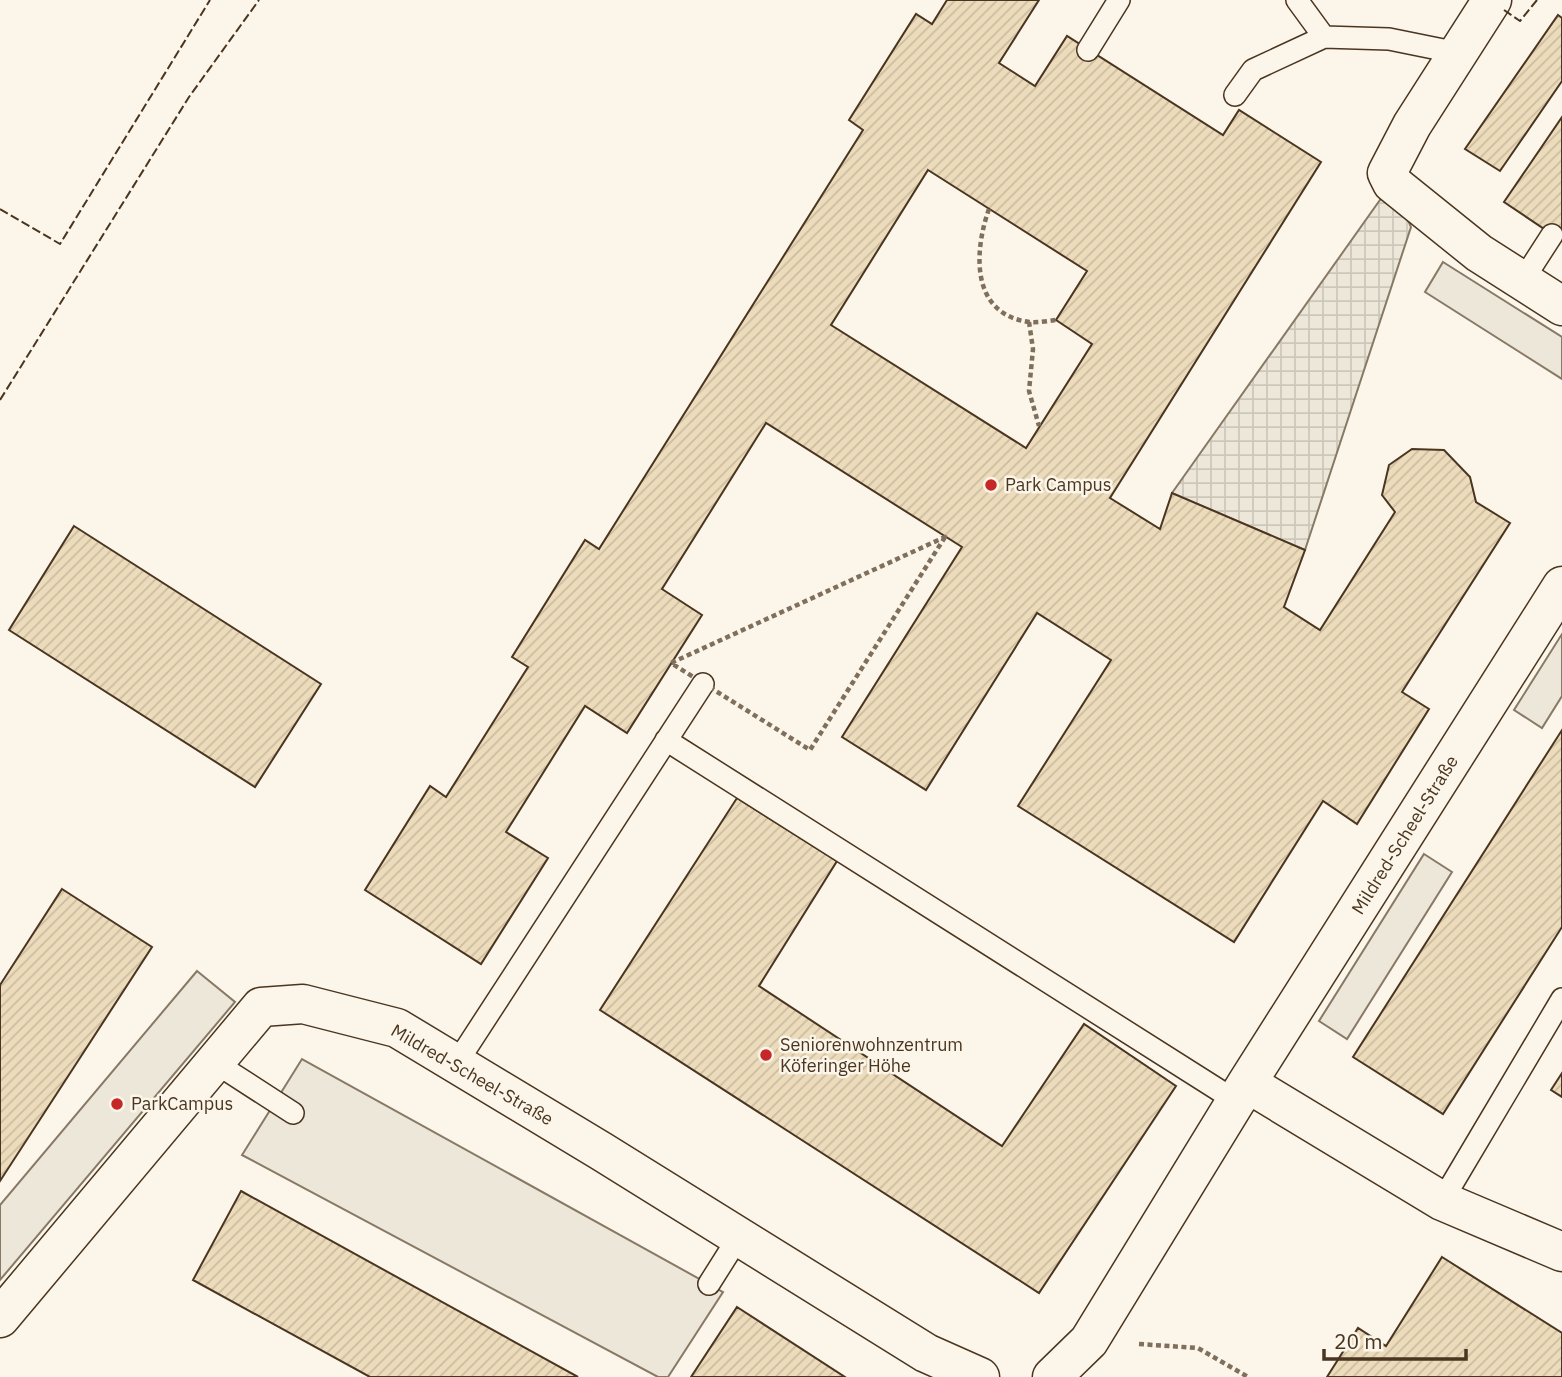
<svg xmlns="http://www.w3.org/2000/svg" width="1562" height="1377" font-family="'IBM Plex Sans',sans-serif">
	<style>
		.parking { fill: #ede7d9; stroke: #887966; stroke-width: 2 }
		.plaza { fill: url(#plaza-grid); stroke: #887966; stroke-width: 2 }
		.building { fill: url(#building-hatch); stroke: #4a3520; stroke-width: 2; fill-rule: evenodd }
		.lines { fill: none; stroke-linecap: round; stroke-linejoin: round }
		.lane-casing { stroke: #4a3520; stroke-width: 24 }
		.street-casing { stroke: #4a3520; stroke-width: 41 }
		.path { stroke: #7f6f5c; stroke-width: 4.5; stroke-dasharray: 5 3.5; stroke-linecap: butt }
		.lane { stroke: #fbf6e9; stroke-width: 21 }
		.street { stroke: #fbf6e9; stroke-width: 38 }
		.fence { stroke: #4a3520; stroke-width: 2; stroke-dasharray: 9 3.5; stroke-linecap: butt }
		.poi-dot { fill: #c62828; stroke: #fbf6e9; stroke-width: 2.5 }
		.labels { text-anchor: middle; stroke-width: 5; stroke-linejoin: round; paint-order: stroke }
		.poi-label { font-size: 18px; fill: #4a3520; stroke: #fbf6e9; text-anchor: start }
		.street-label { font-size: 18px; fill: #4a3520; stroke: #fbf6e9 }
	</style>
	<defs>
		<pattern id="plaza-grid" width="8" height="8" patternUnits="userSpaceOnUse" patternTransform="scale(1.75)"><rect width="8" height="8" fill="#ede7d9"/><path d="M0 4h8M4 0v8" fill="none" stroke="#cdc7ba"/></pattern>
		<pattern id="building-hatch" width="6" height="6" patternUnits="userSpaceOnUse" patternTransform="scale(1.75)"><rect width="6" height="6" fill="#ecdcbc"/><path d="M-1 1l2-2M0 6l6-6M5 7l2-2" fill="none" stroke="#ccbda1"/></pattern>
	</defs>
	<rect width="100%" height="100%" fill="#fbf6e9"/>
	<path class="parking" d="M1443,262L1562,337V379L1425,292Z
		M1562,634V696L1542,728L1514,710Z
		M1424,854L1452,872L1347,1039L1319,1021Z
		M197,971L235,1002L0,1280V1205Z
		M302,1059L723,1292L668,1377H658L242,1155Z"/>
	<path class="plaza" d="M1392,183L1411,227L1305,550L1172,493Z"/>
	<path class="building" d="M947,0H1039L999,63L1035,86L1067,36L1223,135L1239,110L1321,162L1110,498L1160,529L1172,493L1305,550L1284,607L1320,630L1395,512L1382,495L1389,465L1412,449L1444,450L1470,477L1476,502L1510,523L1402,692L1429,709L1357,824L1323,801L1234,942L1018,806L1111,660L1037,613L926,790L842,737L962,547L766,423L662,589L702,615L627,733L585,706L506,832L548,858L481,964L365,890L430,786L446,797L528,667L512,657L585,540L599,549L863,130L849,120L916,14L932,24ZM928,170L1087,271L1056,320L1092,344L1026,448L831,325Z
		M1558,15L1562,18V81L1500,171L1465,149Z
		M1562,117V241L1504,202Z
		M74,526L321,684L255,787L9,630Z
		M1562,730V927L1443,1114L1353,1057Z
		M737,798L837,861L759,986L1002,1146L1084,1024L1176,1086L1039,1293L600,1010Z
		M62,889L152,947L0,1181V985Z
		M1562,1073V1097L1551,1090Z
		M241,1191L578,1377H370L193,1280Z
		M1442,1257L1562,1333V1377H1327L1358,1328L1386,1346Z
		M737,1307L845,1377H691Z"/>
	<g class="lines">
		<defs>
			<path id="lane" d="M1297,0L1324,37
				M1088,50L1119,0
				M1235,95L1253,70L1324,37L1389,39L1458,53
				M1523,280L1552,235
				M666,740L1236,1101
				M214,1062L293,1113
				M456,1064L703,684
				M1442,1201L1562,999
				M709,1284L738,1238"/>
			<path id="street" d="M1492,0L1412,125L1387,173L1392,183L1479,253L1562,306
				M1562,586L1247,1083L1442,1201L1562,1252
				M0,1318L261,1007L303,1004L397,1028L601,1151L926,1353L980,1377
				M1052,1377L1089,1341L1247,1083"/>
		</defs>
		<use href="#lane" class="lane-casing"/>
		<use href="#street" class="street-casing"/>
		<path class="path" d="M989,209C974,251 970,314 1029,322C1037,323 1048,321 1056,320
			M1029,322L1033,349L1029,391L1039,426
			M945,537L810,750L671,663Z
			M1139,1344L1198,1348L1248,1377"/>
		<use href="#lane" class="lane"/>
		<use href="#street" class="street"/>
		<path class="fence" d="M1504,10L1520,21L1537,0
			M0,209L60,244L210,0
			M0,400L189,97L259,0"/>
	</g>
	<g class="poi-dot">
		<circle cx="991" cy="485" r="7"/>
		<circle cx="766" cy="1055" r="7"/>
		<circle cx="117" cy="1104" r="7"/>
	</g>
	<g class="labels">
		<g class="poi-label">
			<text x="1005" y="491">Park Campus</text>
			<text x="780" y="1051">Seniorenwohnzentrum<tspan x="780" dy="21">Köferinger Höhe</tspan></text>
			<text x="131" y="1110">ParkCampus</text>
		</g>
		<g class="street-label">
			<text transform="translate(1405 835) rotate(-58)" y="6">Mildred-Scheel-Straße</text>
			<text transform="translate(472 1075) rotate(30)" y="6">Mildred-Scheel-Straße</text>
		</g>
	</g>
	<path d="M1324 1349v10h142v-10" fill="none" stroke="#4a3520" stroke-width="3.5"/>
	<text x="1334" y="1349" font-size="21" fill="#4a3520" stroke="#fbf6e9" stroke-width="5" paint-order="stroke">20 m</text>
</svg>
